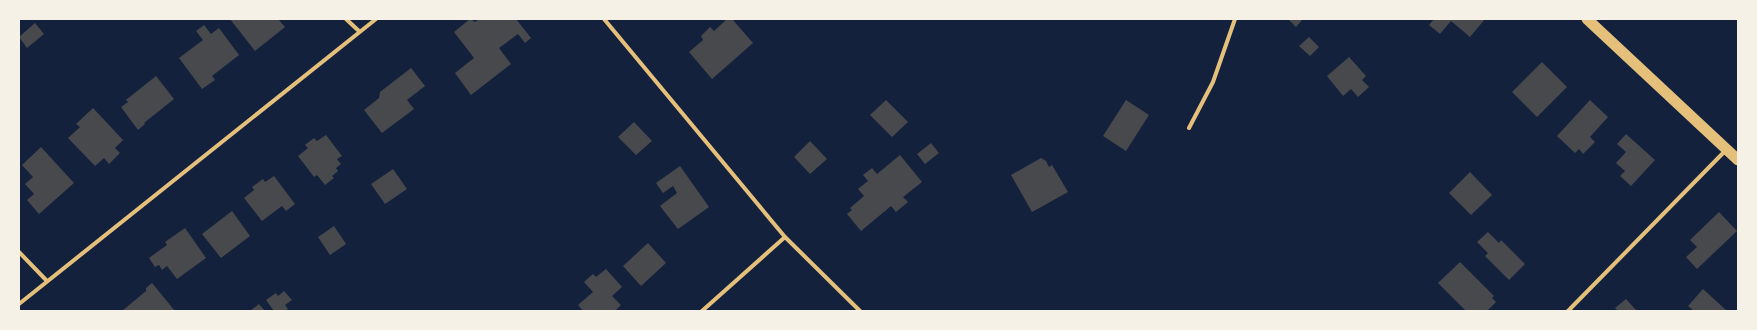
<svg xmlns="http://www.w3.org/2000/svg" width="1757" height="330" font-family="Cabin,sans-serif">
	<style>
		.building { fill: #48494c }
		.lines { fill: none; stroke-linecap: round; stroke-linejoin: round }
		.minor { stroke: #e5c07b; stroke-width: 4 }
		.trunk { stroke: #e5c07b; stroke-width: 11 }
	</style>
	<rect width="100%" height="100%" fill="#14213d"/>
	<path class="building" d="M230,19H278L285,27L255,51Z
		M470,19L475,22L479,19H516L531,38L525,43L518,34L499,48L511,64L471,95L455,73L474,58L454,32Z
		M727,19H732L753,43L712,79L689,52L703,40L701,36L710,27L714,31Z
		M1288,19H1303L1296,27Z
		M1434,19H1485L1470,37L1451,21L1440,34L1429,25Z
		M35,23L44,34L27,48L19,37Z
		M204,25L211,34L219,28L239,55L212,76L215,80L202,89L179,58L203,40L196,31Z
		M1309,37L1319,47L1310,56L1299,46Z
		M1349,57L1366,76L1362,80L1369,87L1358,97L1351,89L1343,96L1327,76Z
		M1542,62L1567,87L1537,117L1512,92Z
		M411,68L425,86L407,100L414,109L382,133L364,110L379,98L380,92Z
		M156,76L174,99L144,123L145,124L138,130L121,107L128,102L126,100Z
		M886,100L908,122L892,137L870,115Z
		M1126,100L1149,115L1126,151L1103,136Z
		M1590,100L1608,117L1590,137L1595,142L1583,154L1579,149L1575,153L1557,136Z
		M93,108L123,140L115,148L120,153L109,164L104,158L95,166L68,138L80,127L76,124Z
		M634,122L652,141L636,155L618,137Z
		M1626,134L1655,160L1631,186L1620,176L1625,171L1616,163L1626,152L1617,144Z
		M326,135L342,156L337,159L341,164L336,168L338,171L332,176L334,178L325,185L317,175L314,177L298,156L308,148L305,145L314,138L317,141Z
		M810,141L827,159L810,174L794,157Z
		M931,143L939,153L925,164L917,154Z
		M41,147L74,183L39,214L27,200L34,194L25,184L33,177L22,165Z
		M900,155L922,182L903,197L908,202L896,212L891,206L861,231L847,214L852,210L850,208L864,196L858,189L868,181L863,175L872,168L877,174Z
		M1041,158L1046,161L1049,167L1052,165L1068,192L1032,212L1011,175Z
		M680,166L709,207L678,229L660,206L677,193L673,186L663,193L656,183Z
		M393,169L407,189L385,204L371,184Z
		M1470,172L1492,195L1471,215L1449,193Z
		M274,176L295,204L286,211L282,206L262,221L244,198L254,190L252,187L263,179L265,182Z
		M232,211L250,236L221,258L202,234Z
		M1719,212L1737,231L1697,269L1686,257L1697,247L1690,240Z
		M334,226L346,244L330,255L318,237Z
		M185,228L206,258L177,279L167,266L162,270L159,265L155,267L149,258L167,245L165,242Z
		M1488,232L1499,243L1501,240L1525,264L1509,280L1485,256L1488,253L1477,242Z
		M648,243L666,263L641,286L623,266Z
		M1460,262L1494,296L1492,298L1496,302L1487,311H1466L1438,283Z
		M606,269L622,287L612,296L621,305L615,311H583L578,305L593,292L584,282L593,274L596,277Z
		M152,283L175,311H122L146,291V288Z
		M1703,289L1726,310L1725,311H1694L1688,306Z
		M284,291L292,300L285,305L288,309L285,311H274L266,300L276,293L278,296Z
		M1626,299L1637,311H1618L1615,308Z
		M259,304L265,311H250Z"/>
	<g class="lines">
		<path class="minor" d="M346,19L360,32
			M604,19L785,237L860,311
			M1189,128L1213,82L1235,19
			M19,252L47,281
			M19,304L376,19
			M702,311L785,237
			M1568,311L1726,150"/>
		<path class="trunk" d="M1587,19L1738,160"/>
	</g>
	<rect width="1757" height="330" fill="none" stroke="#f6f1e7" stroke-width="40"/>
</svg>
